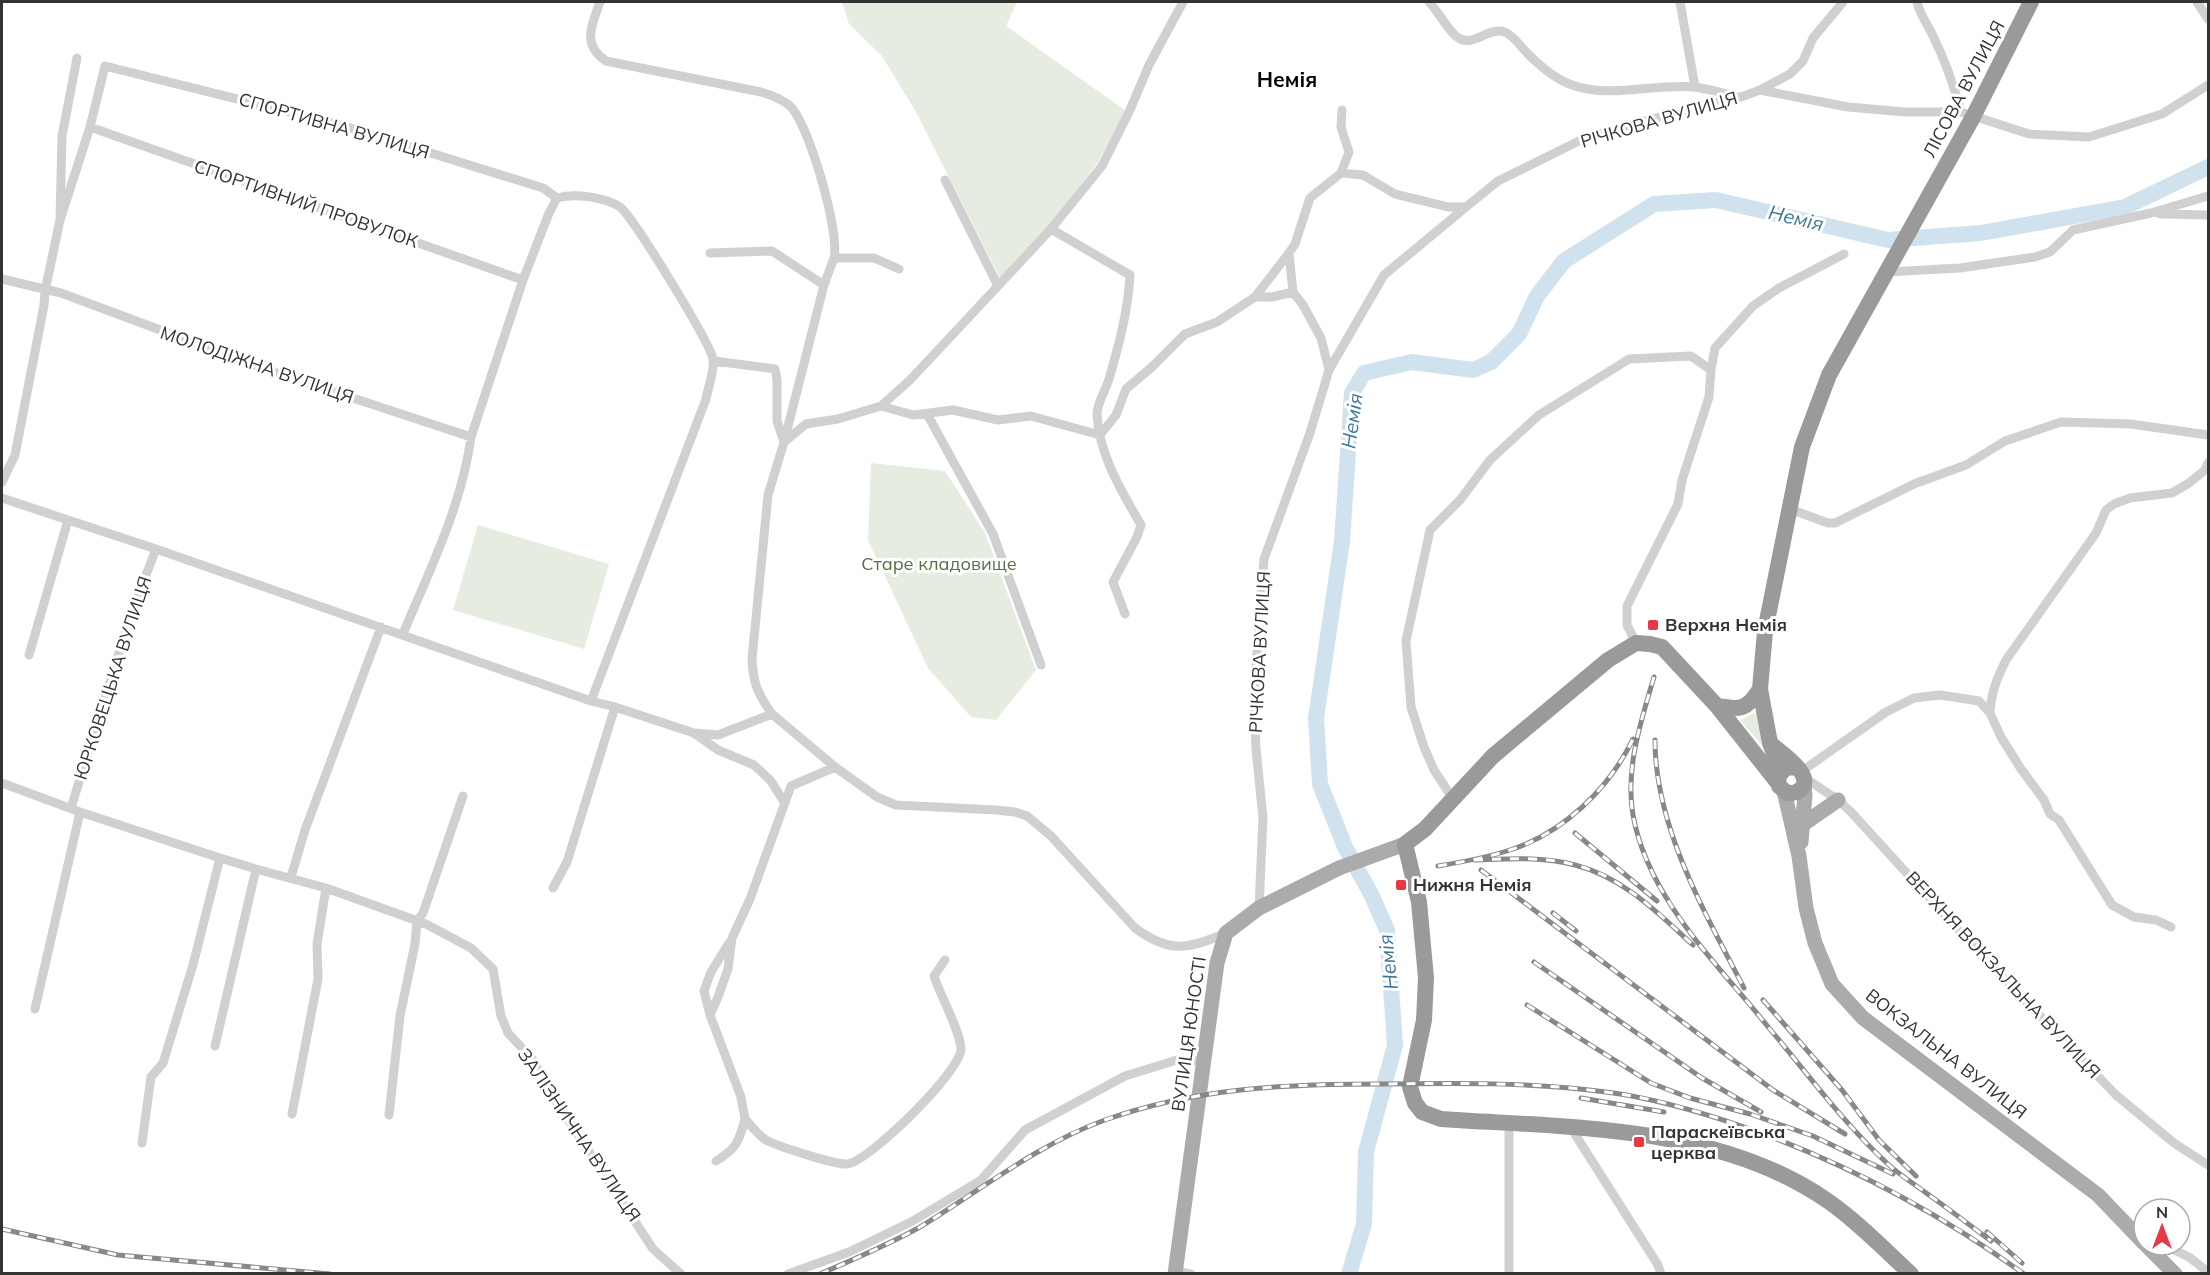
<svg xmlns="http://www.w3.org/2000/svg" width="2210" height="1275" font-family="Mulish,sans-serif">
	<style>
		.green { fill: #e6ecdf }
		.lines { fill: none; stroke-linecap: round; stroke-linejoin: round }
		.river { stroke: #cfe2ee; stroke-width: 16 }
		.street { stroke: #d0d0d0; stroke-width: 9 }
		.primary { stroke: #ababab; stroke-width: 15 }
		.highway { stroke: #9a9a9a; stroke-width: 16 }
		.rail-casing { stroke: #888; stroke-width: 5 }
		.rail { stroke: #fff; stroke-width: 3; stroke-dasharray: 9; stroke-linecap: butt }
		.poi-dot { fill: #e63946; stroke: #fff; stroke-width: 2 }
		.labels { text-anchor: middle; stroke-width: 6; stroke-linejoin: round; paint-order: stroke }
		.street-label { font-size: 18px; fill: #333; stroke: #fff }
		.park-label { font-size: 18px; fill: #56703f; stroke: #fff }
		.poi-label { font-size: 18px; font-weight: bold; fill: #333; stroke: #fff; text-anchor: start }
		.water-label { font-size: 20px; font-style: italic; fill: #3f7597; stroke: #fff }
		.quarter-label { font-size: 21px; font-weight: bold; fill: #000; stroke: #fff }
	</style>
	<rect width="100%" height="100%" fill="#fff"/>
	<path class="green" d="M842,2H1017L1006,26L1126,111L1098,162L1053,222L1000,278L916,112L882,56L849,24Z
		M871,463L945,471L985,533L1036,670L996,720L971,717L928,668L868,540Z
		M478,525L609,564L584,649L453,610Z
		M1757,712L1768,752L1740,720Z"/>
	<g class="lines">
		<path class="river" d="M1349,1274L1364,1224L1366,1152L1395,1045L1387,930L1371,894L1345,847L1320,784L1316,718L1342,541L1352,393L1364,373L1412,362L1473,370L1491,362L1519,334L1537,296L1564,261L1654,204L1716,200L1888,240L1981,233L2125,207L2208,167"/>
		<path class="street" d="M600,2C592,25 581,44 606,61L761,92C771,95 782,99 790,106C809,124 840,232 834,258
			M1429,2C1439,12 1446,28 1457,37C1472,49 1489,26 1505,32C1514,36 1521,47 1528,54C1541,67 1555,79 1572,85C1611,99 1655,83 1695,87C1709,89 1722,93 1735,96
			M1680,2L1695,87
			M1917,2C1920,15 1927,23 1933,36C1945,60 1954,86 1961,112
			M2197,2L2208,19
			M1760,90L1848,107L1905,112H1961L2029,134L2089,137L2162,114L2208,85
			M90,127L523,280
			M1341,173L1363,175L1395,194L1449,207H1466L1498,181L1587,137L1692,108L1741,97L1760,90L1790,74L1803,61L1813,38L1843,2
			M945,180L998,286L1051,229L1102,166L1130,110L1149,65L1183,2
			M2160,214L2208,215
			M60,220L90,127L105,66L341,125L543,188L557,198
			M1051,229L1130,275C1128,311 1119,345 1109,379C1106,390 1097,403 1097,414C1099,455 1121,490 1141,525L1137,537L1113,582L1125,614
			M710,253L772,251L824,285L834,258H874L899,269
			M1887,272L1960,268L2035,257L2050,252L2073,230L2151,213L2208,196
			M2,279L61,293L265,369L471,437
			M1255,297H1272L1293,292L1289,253
			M714,361L775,369L777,380V421L784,442L806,424L838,419L881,406L910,380L998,286
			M1329,370L1384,275L1466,207
			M1711,370L1715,348L1753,306L1779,288L1844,254
			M881,406L913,415L953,410L998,420L1031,416L1100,435L1116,415L1126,389L1152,367L1185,334L1217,322L1255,297L1289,253L1295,244L1310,198L1341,173L1349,152L1341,127L1342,110
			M927,414L993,534L1041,665
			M2,482L15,455L44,305L45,291L60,220L62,136L77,58
			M2,498L68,520L29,655
			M1790,509L1828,523H1835L1914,484L1966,465L2005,441L2061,422L2131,424L2208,435
			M68,520L156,549L591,701L615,707
			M403,634C429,571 462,506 471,437L523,280L549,213L557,198C575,193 604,197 620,207C632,215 709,341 713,359C715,370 708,387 706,399L591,701
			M1990,713C1991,693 1997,678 2006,660L2096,533L2106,510L2114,504L2130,498L2172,493L2189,483L2205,470L2208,463
			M772,714C758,694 753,684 752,659L768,495L784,442L824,285
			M694,733L718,735L772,714L835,767L877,797L896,805L996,810L1015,812L1027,816L1051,836L1135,928C1169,953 1187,950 1226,933
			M1802,771L1886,712L1914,698L1940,695L1979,701L1990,713L2001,737L2021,769L2044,800L2050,814L2059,820L2112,905L2134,917L2156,920L2171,927
			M1805,778L1838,800L1852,813L1972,945L2116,1095L2174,1143L2208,1165
			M2,783L80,812L35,1009
			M1453,799L1434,770L1424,747L1411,707L1406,641L1430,530L1460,500L1490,460L1539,415L1629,359L1691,356L1711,370L1709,397L1682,480L1678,504L1627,606V625L1636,643
			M71,808L131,614L156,549
			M80,812L220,858
			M256,869L326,888L317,944L318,979L292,1114
			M291,877L305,830L381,627
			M326,888L426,924L471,948L493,969L501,1016L508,1033L534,1061L548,1089L653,1249L681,1274
			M553,888L567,862L615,707L694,733L718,750L754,765L771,781L784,802
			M1259,908L1263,818L1256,749L1254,692L1264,559L1310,433L1329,370L1321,338L1303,305L1293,292
			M729,943L711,972L704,991L710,1015L741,1097L745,1119
			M710,1015L718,997L728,969L732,938L750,899L791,786L835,767
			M389,1115L400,1016L415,944L417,921L423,913L463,796
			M1571,1128L1658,1265L1661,1274
			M142,1143L151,1077L163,1063L193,965L220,858L256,869L215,1046
			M716,1161C736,1149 739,1142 745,1119C752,1126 759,1137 768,1141C781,1147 835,1165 847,1164C869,1162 961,1071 961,1049C960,1030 940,995 934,976L945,960
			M2164,1245L2189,1257L2208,1272
			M1176,1271L1191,1274
			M788,1274L849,1252L911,1222L981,1180L1025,1130L1125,1076L1177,1060L1203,1061
			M1509,1274V1122"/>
		<path class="primary" d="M1784,791L1799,856L1806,908L1815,943L1832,984L1863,1018L2098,1195L2144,1243
			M1802,825L1838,800
			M1801,842L1805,795L1804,785
			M2146,1245L2175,1274
			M1175,1274L1217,963L1226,933L1259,908L1339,868L1405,844"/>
		<path class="highway" d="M1717,706C1740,710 1747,710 1760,689
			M1771,744C1781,753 1815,775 1801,789C1797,793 1793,793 1787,793L1779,786L1778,777L1785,768L1797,767
			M1781,772L1770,743L1760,689L1765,631L1802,447L1829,375L1973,117L2031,2
			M1778,783L1717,706L1662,647L1650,644L1636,643L1608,660L1493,756L1425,829L1405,844L1419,902L1426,978L1424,1020L1410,1087L1415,1103L1422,1112L1441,1119C1570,1128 1717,1124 1828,1201C1858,1222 1884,1249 1911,1274"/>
		<defs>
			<path id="rail" d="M1654,677C1641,721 1625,769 1633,815C1648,899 1718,964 1769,1028C1808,1074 1844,1124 1889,1165C1901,1176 1916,1185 1929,1195C1950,1210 1971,1226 1991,1241
				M1655,740C1655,827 1705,913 1744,988
				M1575,833L1657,901
				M1474,860C1507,859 1543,856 1575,865C1623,877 1658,913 1693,945
				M1438,866C1462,862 1486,858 1510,850C1563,833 1609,789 1633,739
				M1481,870L1773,1090L1845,1134
				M1553,913L1576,931
				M1534,962L1702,1078L1761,1112
				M1763,1000L1842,1090L1879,1140L1916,1176
				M1527,1005L1651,1083L1690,1098L1750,1114L1813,1136L1893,1174
				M1581,1098L1664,1112
				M2,1229L118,1255L330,1274
				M1987,1232L2022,1263
				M820,1274C854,1259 888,1245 920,1227C981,1190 1038,1144 1105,1120C1195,1088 1285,1084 1380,1084C1455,1083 1531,1082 1606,1092C1655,1098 1704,1113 1750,1129C1850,1165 1938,1212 2024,1274"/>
		</defs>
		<use href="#rail" class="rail-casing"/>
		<use href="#rail" class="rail"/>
	</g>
	<g class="poi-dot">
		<rect x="1647" y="619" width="12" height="12" rx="3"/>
		<rect x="1395" y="879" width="12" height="12" rx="3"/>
		<rect x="1633" y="1136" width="12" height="12" rx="3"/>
	</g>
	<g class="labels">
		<g class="street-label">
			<text transform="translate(1964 89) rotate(-62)" y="6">ЛІСОВА ВУЛИЦЯ</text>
			<text transform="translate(1659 120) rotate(-16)" y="6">РІЧКОВА ВУЛИЦЯ</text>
			<text transform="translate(334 126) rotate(16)" y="6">СПОРТИВНА ВУЛИЦЯ</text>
			<text transform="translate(306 204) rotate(19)" y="6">СПОРТИВНИЙ ПРОВУЛОК</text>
			<text transform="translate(257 365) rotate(19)" y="6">МОЛОДІЖНА ВУЛИЦЯ</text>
			<text transform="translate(1260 652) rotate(-87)" y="6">РІЧКОВА ВУЛИЦЯ</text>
			<text transform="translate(113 678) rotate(-72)" y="6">ЮРКОВЕЦЬКА ВУЛИЦЯ</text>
			<text transform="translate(2003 975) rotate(47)" y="6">ВЕРХНЯ ВОКЗАЛЬНА ВУЛИЦЯ</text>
			<text transform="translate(1189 1034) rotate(-82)" y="6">ВУЛИЦЯ ЮНОСТІ</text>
			<text transform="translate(1946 1054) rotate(38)" y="6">ВОКЗАЛЬНА ВУЛИЦЯ</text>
			<text transform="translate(579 1135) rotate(56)" y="6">ЗАЛІЗНИЧНА ВУЛИЦЯ</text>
		</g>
		<g class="park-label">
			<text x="939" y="570">Старе кладовище</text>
		</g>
		<g class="poi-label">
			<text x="1665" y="631">Верхня Немія</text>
			<text x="1413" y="891">Нижня Немія</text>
			<text x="1651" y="1138">Параскеївська<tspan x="1651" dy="21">церква</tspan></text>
		</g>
		<g class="water-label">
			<text transform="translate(1796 218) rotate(13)" y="7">Немія</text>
			<text transform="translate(1352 421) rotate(-82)" y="7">Немія</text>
			<text transform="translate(1388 962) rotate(-96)" y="7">Немія</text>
		</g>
		<g class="quarter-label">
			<text x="1287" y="87">Немія</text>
		</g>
	</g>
	<rect width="2210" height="1275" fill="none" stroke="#333333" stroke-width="6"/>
	<g transform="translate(2162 1227)"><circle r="28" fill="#ffffff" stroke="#adadad" stroke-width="1.5"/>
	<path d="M0-4.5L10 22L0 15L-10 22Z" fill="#e63946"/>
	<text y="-9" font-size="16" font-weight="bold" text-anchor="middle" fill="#333333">N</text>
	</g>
</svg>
